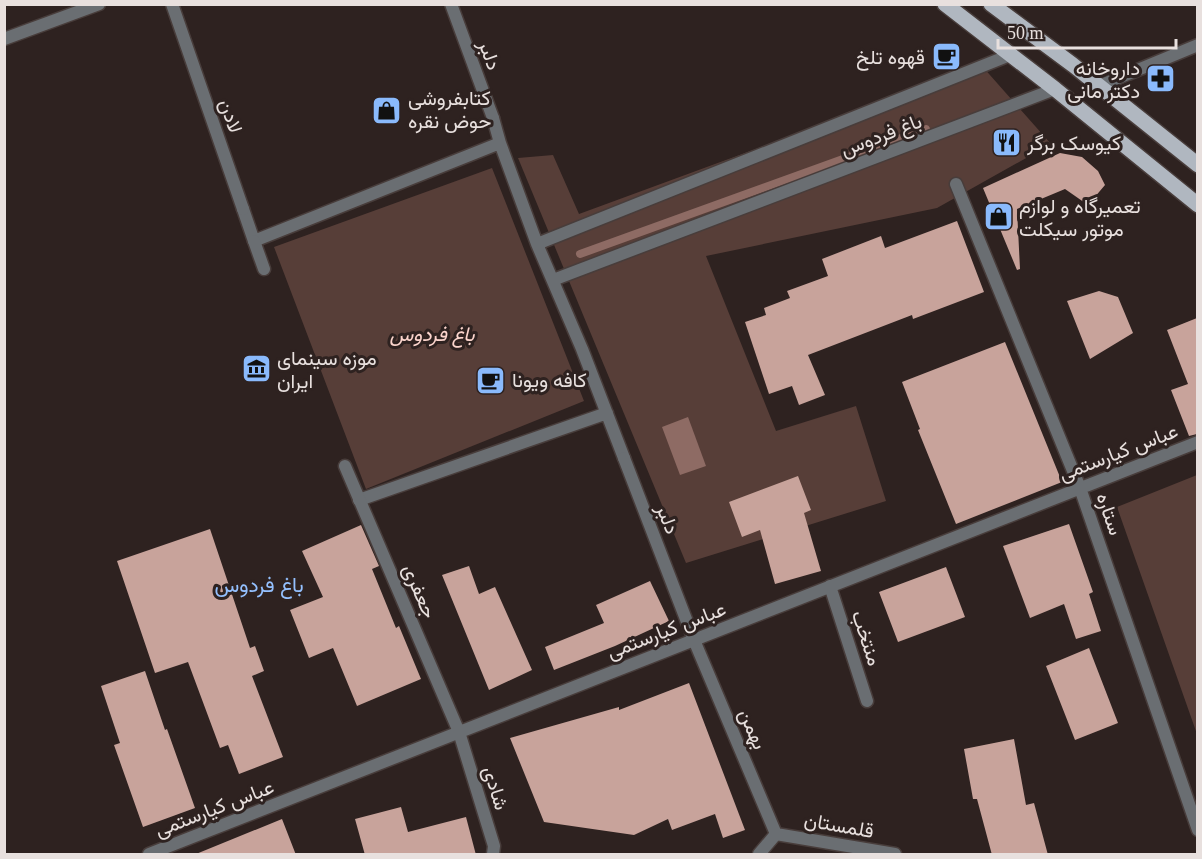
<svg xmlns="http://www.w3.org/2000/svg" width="1202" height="859" font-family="'Times New Roman',Vazirmatn,serif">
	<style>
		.green { fill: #573e38 }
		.water { fill: #8e6b64 }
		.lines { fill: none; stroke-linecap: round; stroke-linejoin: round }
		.stream { stroke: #8e6b64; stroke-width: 8 }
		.building { fill: #c8a39b }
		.pedestrian-casing { stroke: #483d3b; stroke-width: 15 }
		.minor-casing { stroke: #483d3b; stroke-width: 15 }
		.primary-casing { stroke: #483d3b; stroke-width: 18 }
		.pedestrian { stroke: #6a6e72; stroke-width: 12 }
		.minor { stroke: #6a6e72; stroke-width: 12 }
		.primary { stroke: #b0b7c0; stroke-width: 15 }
		.labels { text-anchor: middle; stroke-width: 6; stroke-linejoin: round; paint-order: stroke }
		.street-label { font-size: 20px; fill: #e8e0de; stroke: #2e2220 }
		.poi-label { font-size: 20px; fill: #e8e0de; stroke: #2e2220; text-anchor: start }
		.park-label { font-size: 20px; font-style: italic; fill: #fcd5cd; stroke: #2e2220 }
		.neighbourhood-label { font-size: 21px; fill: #94c0fe; stroke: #2e2220 }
	</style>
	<rect width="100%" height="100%" fill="#2e2220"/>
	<path class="green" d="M982,66L1051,144L937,208L706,256L776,431L856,406L886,501L686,563L518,158L553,155L579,214Z
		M492,168L584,401L366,489L274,247Z
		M1197,475V734L1117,507Z"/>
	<path class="water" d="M688,417L706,466L680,475L662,427Z"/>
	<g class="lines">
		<path class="stream" d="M580,254L926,129"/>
	</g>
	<path class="building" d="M1060,153L1082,157L1098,171L1105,185L1088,205L1065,189L1017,209L1020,269L1017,270L983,188Z
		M957,221L984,292L913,319L912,315L808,355L825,395L799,405L792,386L769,394L745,322L766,315L764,308L790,298L787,291L828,276L822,259L881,236L885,248Z
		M1099,291L1118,297L1133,333L1090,359L1067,301Z
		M1197,318V434L1189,436L1171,390L1188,384L1167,330Z
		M1005,342L1062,482L956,524L918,430L920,429L902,382Z
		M798,476L811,510L804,513L821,571L775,584L760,530L742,537L729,502Z
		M1069,524L1093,592L1089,594L1101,631L1076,639L1064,604L1030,618L1003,546Z
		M361,525L379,566L372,569L396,628L399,626L421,679L357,706L333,648L309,658L290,610L323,597L302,551Z
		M210,529L250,648L255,646L264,671L252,676L283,757L239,774L228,745L220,748L188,662L155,673L117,561Z
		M469,566L479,594L495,587L532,670L489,690L442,575Z
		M946,567L965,617L898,642L879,592Z
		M650,581L669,621L615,646L554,670L545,647L604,623L596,605Z
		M1089,648L1118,723L1075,740L1046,666Z
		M145,671L165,730L167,729L195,808L143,827L114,745L120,743L101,686Z
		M689,683L745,830L723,838L715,814L672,830L668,819L634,835L544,822L510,738L619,707V710Z
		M1014,739L1026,805L1034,803L1048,855H992L977,799H973L964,749Z
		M401,807L408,832L466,817L476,855H365L355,819Z
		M282,819L296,855H196V854Z"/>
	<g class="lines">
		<defs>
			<path id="pedestrian" d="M493,118L500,143
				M243,209L254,241L500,143L537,244L582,349L624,458
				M537,244L1010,55
				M553,280L1055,89
				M359,500L607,413"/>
			<path id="minor" d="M172,4L243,209
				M451,4L493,118
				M4,39L99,4
				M1099,86L1198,45
				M956,184L1080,488L1198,830
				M254,241L264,269
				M624,458L694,640L776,834
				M345,466L459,732L494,846L493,854
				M830,586L867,701
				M776,834L895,854
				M149,854L1198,442
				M759,854L776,834"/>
			<path id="primary" d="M945,4L1055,89L1198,205
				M991,4L1073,65L1198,165"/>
		</defs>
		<use href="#pedestrian" class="pedestrian-casing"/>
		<use href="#minor" class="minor-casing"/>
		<use href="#primary" class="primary-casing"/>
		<use href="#pedestrian" class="pedestrian"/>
		<use href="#minor" class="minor"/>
		<use href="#primary" class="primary"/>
	</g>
	<defs>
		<symbol id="cafe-square" viewBox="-11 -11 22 22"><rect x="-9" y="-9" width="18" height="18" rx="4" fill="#8abafc" stroke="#2e2220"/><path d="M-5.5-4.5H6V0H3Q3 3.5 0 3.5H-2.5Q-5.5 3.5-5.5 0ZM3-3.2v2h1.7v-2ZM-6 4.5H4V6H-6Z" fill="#111"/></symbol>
		<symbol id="pharmacy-square" viewBox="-11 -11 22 22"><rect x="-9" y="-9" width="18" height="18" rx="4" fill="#8abafc" stroke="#2e2220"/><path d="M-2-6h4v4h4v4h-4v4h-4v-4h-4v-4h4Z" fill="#111"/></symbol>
		<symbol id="shop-square" viewBox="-11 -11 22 22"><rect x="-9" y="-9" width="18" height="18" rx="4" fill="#8abafc" stroke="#2e2220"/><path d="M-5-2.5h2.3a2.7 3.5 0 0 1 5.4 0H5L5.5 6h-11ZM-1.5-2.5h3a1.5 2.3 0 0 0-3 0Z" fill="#111"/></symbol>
		<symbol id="restaurant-square" viewBox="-11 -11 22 22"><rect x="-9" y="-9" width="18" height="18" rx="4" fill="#8abafc" stroke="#2e2220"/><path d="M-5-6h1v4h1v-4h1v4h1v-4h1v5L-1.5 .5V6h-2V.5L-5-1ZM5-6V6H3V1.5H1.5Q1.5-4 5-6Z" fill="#111"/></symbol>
		<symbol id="museum-square" viewBox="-11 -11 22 22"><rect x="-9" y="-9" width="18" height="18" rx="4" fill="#8abafc" stroke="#2e2220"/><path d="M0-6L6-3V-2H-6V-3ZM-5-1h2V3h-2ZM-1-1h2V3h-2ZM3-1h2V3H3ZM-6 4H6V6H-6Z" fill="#111"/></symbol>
	</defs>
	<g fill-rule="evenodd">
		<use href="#cafe-square" x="930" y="40" width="33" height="33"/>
		<use href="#pharmacy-square" x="1144" y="62" width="33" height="33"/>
		<use href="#shop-square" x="370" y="94" width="33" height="33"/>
		<use href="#restaurant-square" x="990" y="126" width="33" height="33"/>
		<use href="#shop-square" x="982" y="200" width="33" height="33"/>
		<use href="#museum-square" x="240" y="352" width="33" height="33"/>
		<use href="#cafe-square" x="474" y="364" width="33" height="33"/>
	</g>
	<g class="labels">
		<g class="street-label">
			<text transform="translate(490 55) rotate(70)" y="7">دلبر</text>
			<text transform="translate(231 116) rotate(71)" y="7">لادن</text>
			<text transform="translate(881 135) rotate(-21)" y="7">باغ فردوس</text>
			<text transform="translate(1118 452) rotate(-21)" y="7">عباس کیارستمی</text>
			<text transform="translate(1110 514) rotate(71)" y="7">ستاره</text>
			<text transform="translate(668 519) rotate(69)" y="7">دلبر</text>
			<text transform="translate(420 591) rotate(67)" y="7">جعفری</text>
			<text transform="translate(666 630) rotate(-21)" y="7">عباس کیارستمی</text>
			<text transform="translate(867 638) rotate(72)" y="7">منتخب</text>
			<text transform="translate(753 729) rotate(67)" y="7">بهمن</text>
			<text transform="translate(496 788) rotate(73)" y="7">شادی</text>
			<text transform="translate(214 808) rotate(-21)" y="7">عباس کیارستمی</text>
			<text transform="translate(839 825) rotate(10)" y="7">قلمستان</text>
		</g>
		<g class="poi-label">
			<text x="925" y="64" text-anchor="end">قهوه تلخ</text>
			<text x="1140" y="75" text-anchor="end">داروخانه<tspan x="1140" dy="23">دکتر مانی</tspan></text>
			<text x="408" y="105">کتابفروشی<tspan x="408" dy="23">حوض نقره</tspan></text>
			<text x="1027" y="150">کیوسک برگر</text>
			<text x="1019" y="213">تعمیرگاه و لوازم<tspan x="1019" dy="23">موتور سیکلت</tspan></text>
			<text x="277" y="365">موزه سینمای<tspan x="277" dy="23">ایران</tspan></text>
			<text x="512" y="387">کافه ویونا</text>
		</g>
		<g class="park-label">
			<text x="432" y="341">باغ فردوس</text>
		</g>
		<g class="neighbourhood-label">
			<text x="259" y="592">باغ فردوس</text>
		</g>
	</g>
	<rect width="1202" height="859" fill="none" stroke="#e8e0de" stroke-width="12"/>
	<path d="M998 39v9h178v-9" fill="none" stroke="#e8e0de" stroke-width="3"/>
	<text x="1007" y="39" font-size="18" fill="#e8e0de" stroke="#2e2220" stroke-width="4.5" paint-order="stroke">50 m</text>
</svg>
